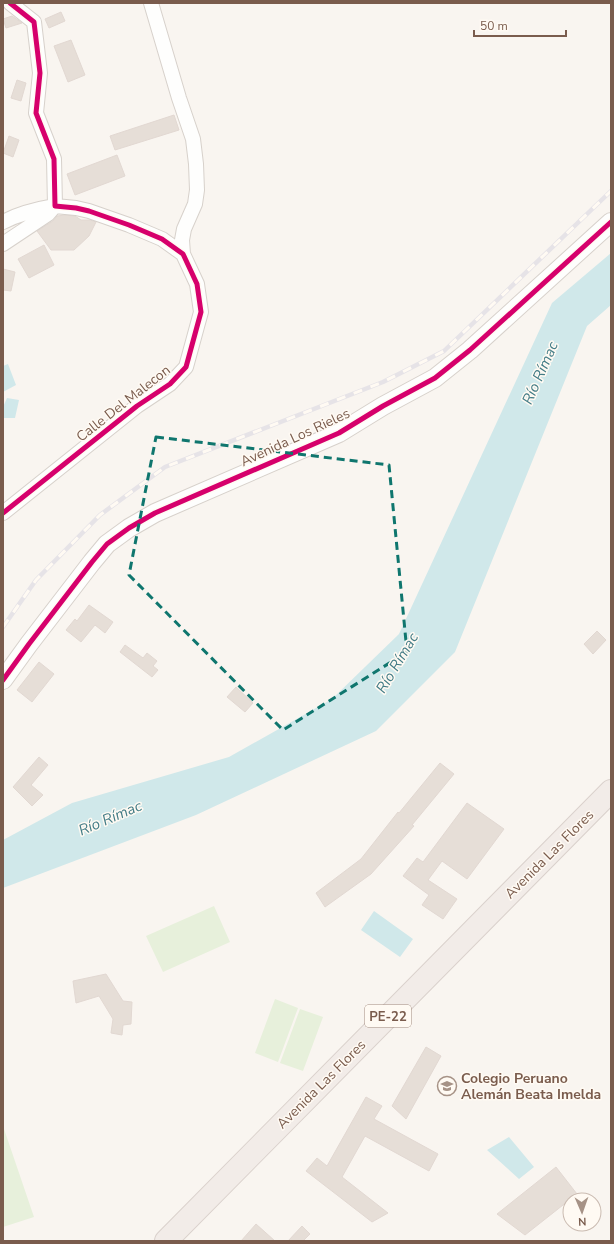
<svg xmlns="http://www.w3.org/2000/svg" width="614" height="1244" font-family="'Nunito Sans',sans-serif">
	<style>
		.green { fill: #e7f0db }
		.water { fill: #d0e8ea }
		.building { fill: #e6ded7; stroke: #e2d8d2 }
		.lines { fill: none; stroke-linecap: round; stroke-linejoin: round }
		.minor-casing { stroke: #d7d1cb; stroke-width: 16 }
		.tertiary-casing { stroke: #d7d1cb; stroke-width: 20 }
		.trunk-casing { stroke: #dad1cc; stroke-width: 24 }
		.minor { stroke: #fefefd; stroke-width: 14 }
		.tertiary { stroke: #fefefd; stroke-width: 18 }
		.trunk { stroke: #f2ece8; stroke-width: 22 }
		.rail-casing { stroke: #e6e3e7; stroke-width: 4.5 }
		.rail { stroke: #fffaf3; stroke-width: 3; stroke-dasharray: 9; stroke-linecap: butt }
		.cycleway-casing { stroke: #fffaf3; stroke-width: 8 }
		.cycleway { stroke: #d6006c; stroke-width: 5 }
		.marked { fill: none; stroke: #0f766e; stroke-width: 3; stroke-dasharray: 8 5; stroke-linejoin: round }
		.labels { text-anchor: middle; stroke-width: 3; stroke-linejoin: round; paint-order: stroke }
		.shield { fill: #fffaf3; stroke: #a28b7f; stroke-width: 1 }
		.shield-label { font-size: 13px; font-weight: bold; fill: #7a5c4d }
		.street-label { font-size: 14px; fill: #7a5c4d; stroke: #fffaf3 }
		.poi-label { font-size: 14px; font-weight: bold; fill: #7a5c4d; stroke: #fffaf3; text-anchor: start }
		.water-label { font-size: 15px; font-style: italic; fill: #437c86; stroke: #fffaf3 }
	</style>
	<rect width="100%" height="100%" fill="#f9f5f0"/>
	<path class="green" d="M214,906L230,942L163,972L146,936Z
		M275,999L298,1008L278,1062L255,1053Z
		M300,1009L323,1017L303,1071L280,1063Z
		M3,1126L34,1217L3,1227Z"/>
	<path class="water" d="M611,253V305L587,326L455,652L376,731L196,815L3,888V840L72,803L229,757L332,699L399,634L552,303Z
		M8,364L16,385L3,392V366Z
		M7,398L19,400L15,418H3V407Z
		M374,911L413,939L400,957L361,930Z
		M509,1137L534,1167L519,1179L487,1150Z"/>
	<path class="building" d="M61,12L65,21L49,28L45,19Z
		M12,16L22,23L6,28L3,19Z
		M71,40L85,75L68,82L54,46Z
		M17,80L26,83L21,101L11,98Z
		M174,115L179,130L115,150L110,136Z
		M9,136L19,140L13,157L3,153Z
		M117,155L125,176L75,195L67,174Z
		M65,215L75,216L81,220H90L96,222L89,236L74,250H51L37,231L53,221L57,216Z
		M44,245L54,265L29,278L18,259Z
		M3,269L15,272L11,291L3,290Z
		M89,605L113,622L105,633L95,625L81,642L66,630L75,619L77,621Z
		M597,631L606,640L593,654L584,644Z
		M125,645L143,658L147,653L157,661L153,666L158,670L152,677L120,652Z
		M39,662L54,674L32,702L17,690Z
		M236,687L253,703L245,712L227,697Z
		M39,757L48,765L31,785L43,795L32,806L13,787Z
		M440,763L454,774L412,825L414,826L371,874L325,907L316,893L361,859L398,812L399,813Z
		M467,803L504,829L467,879L442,861L428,880L457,899L443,919L422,905L429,895L403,876L417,858L423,862Z
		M106,974L123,1001L132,1002L131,1024L123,1025L122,1035L111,1033L113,1019L99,996L76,1003L73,981Z
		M426,1047L441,1056L406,1119L392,1106Z
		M366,1097L382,1106L374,1119L438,1154L429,1171L365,1136L342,1177L388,1213L372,1222L306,1171L317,1158L327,1166Z
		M556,1167L577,1194L525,1235L497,1214Z
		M256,1224L275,1241H241Z
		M302,1226L310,1234L303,1241H288Z"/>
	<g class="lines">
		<defs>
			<path id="minor" d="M151,3L179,98L193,139L196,164L197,190L195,204L184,229L182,240L183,254
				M3,222C20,213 37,209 55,206L48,214L3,244
				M3,513L137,406L170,384L186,367L201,312L197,284L183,254L162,239L129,225L89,211L76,208L55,206L54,159L36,113L40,73L34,22L10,3"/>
			<path id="tertiary" d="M3,680L29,644L92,562L107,544L129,528L155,513L339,433L383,406L435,378L470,350L611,222"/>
			<path id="trunk" d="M166,1241L611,791"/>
		</defs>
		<use href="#minor" class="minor-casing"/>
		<use href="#tertiary" class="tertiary-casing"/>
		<use href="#trunk" class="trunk-casing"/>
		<use href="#minor" class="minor"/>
		<use href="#tertiary" class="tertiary"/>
		<use href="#trunk" class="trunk"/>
		<defs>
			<path id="rail" d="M3,627L36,580L100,515L165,467L383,382L444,351L611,191"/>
		</defs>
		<use href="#rail" class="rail-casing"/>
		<use href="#rail" class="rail"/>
		<defs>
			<path id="cycleway" d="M3,513L137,406L170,384L186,367L201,312L197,284L183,254L162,239L129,225L89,211L76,208L55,206L54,159L36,113L40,73L34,22L10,3
				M3,680L29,644L92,562L107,544L129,528L155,513L339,433L383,406L435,378L470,350L611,222"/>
		</defs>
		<use href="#cycleway" class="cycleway-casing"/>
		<use href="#cycleway" class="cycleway"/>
	</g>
	<path class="marked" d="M156,437L389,465L407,652L283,730L129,575Z"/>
	<defs>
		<symbol id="school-ring" viewBox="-11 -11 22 22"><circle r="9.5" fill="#fffaf3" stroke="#a69286" stroke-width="1.5"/><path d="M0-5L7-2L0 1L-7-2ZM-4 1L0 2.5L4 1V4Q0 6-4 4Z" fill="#a69286"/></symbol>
	</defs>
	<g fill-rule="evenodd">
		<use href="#school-ring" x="436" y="1075" width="22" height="22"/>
	</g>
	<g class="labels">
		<rect class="shield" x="365" y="1005" width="46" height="22" rx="3"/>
		<g class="shield-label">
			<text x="388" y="1021">PE-22</text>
		</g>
		<g class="street-label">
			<text transform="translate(123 403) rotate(-38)" y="5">Calle Del Malecon</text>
			<text transform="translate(295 437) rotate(-25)" y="5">Avenida Los Rieles</text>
			<text transform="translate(549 854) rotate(-45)" y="5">Avenida Las Flores</text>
			<text transform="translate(321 1084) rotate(-45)" y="5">Avenida Las Flores</text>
		</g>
		<g class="poi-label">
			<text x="461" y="1083">Colegio Peruano<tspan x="461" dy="16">Alemán Beata Imelda</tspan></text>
		</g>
		<g class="water-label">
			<text transform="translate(540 373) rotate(-66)" y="5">Río Rímac</text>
			<text transform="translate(397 663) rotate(-59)" y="5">Río Rímac</text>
			<text transform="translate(110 818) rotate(-23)" y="5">Río Rímac</text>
		</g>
	</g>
	<rect width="614" height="1244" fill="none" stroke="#7a5c4d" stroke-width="8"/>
	<g transform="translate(582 1212) rotate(178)"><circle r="19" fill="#fffaf3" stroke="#cabbb1"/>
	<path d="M0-3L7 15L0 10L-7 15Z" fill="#a69286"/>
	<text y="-6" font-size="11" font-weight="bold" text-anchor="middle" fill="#7a5c4d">N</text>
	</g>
	<path d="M474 30v6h92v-6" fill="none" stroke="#7a5c4d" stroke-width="2"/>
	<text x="480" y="30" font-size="12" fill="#7a5c4d" stroke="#fffaf3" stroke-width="3" paint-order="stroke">50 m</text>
</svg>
